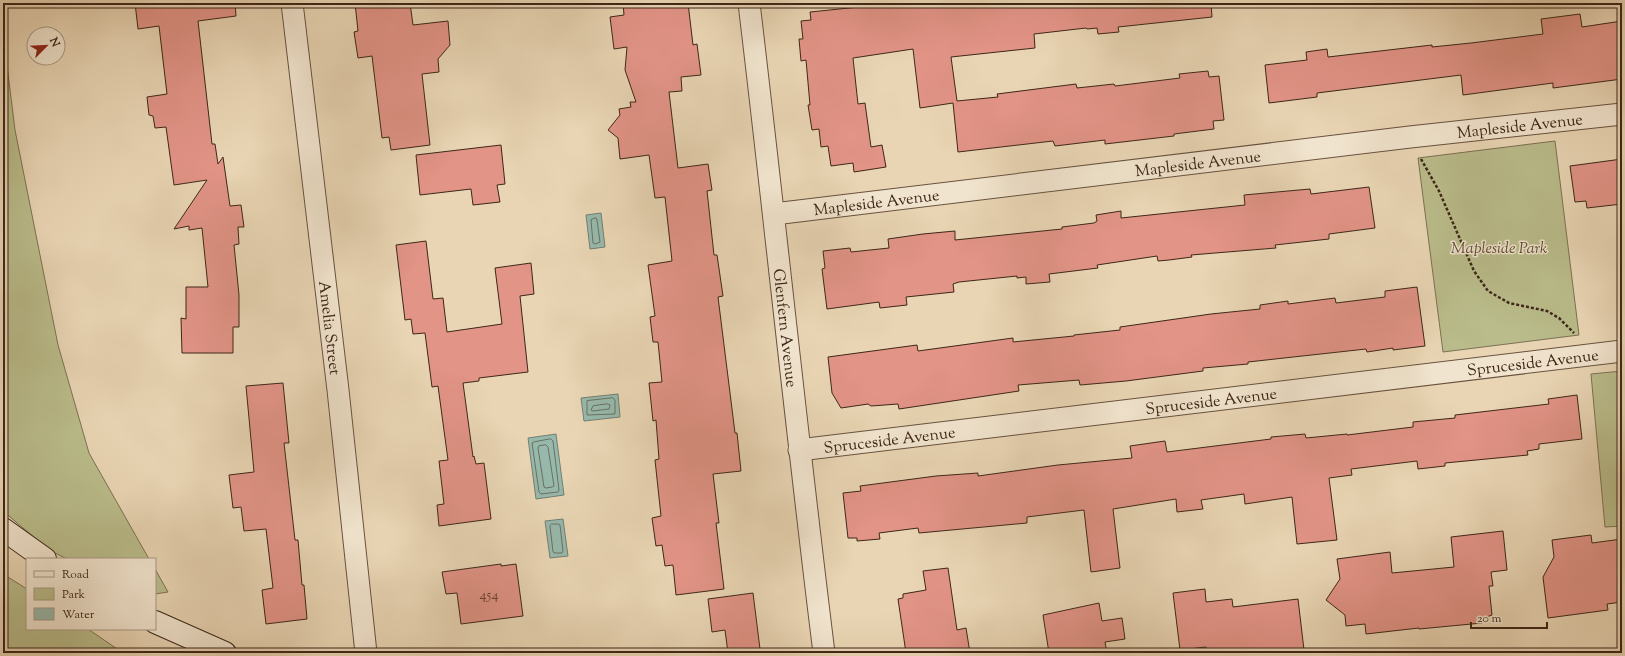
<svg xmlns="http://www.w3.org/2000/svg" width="1625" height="656" font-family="'Sorts Mill Goudy',serif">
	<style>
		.green { fill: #babc8b; stroke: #7c7252 }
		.water { fill: #97b9ac; stroke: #737f71 }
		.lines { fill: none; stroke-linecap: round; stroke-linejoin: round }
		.shore { stroke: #6a7062; stroke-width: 1 }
		.building { fill: #e29487; stroke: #3d2718 }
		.street-casing { stroke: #68523f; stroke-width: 23 }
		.secondary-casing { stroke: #3d2718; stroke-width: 24 }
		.path { stroke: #3d2718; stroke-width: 2.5; stroke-dasharray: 3 2; stroke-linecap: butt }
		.street { stroke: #f1e4ce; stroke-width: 21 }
		.secondary { stroke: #f1e4ce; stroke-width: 22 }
		.labels { text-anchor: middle; stroke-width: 3; stroke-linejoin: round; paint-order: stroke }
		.number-label { font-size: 14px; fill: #664234 }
		.street-label { font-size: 16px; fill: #3d2718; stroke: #f1e4ce }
		.park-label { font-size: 16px; font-style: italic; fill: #5c4c35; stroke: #f1e4ce }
	</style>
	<rect width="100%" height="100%" fill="#e9d5b4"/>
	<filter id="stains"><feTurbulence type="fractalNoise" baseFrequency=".005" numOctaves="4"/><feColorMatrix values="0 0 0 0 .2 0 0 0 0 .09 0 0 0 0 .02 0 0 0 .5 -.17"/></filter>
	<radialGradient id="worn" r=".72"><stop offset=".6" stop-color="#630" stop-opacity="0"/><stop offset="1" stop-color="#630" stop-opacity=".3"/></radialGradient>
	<path class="green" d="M3,33L15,130L58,345L89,453L149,559H67L49,550L3,511Z
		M1555,141L1579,335L1443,352L1418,158Z
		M1622,371V526L1605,527L1591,374Z
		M155,569L168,592L155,594Z
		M3,574L27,589V629H88L123,653H3Z"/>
	<path class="water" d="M601,213L605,247L590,249L586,215Z
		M618,394L620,417L584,421L581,398Z
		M556,434L564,495L536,499L528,438Z
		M563,519L568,556L550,558L545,521Z"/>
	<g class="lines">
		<path class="shore" d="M596,218L597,220L600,242L595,244L593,243L591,220Z
			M613,398L615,400V414L587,415V401Z
			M608,404L610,405L609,409L593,411L591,410L593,406Z
			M551,439L553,441L559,490L558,492L541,494L539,492L532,443L534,442Z
			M546,445L548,447L554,486L552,487L546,488L544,487L538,448L539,446Z
			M552,524H558L560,525L563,551L562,553H555L553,552L550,526Z"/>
	</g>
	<path class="building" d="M135,3H235L236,16L198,21L212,144H215L218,164L223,157L230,206L241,205L244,227H238L239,244L234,245L239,295V327H233V353H182L181,318L186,319V287H208L202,228L189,230V226L174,229L207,180L174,185L166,127L155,128L153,116L149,115L147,97L167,94L159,26L138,29Z
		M355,3H410L413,25L448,21L450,45L438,59L439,72L422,74L430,145L391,150L389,137L382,138L372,56L358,58L354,32L358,31Z
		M623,3H688L693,45L697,44L701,75L681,77L682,91L669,92L678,168L708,164L712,190L707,191L714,255H717L723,296L718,297L735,433H737L741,471L713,474L719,523H716L724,589L676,595L673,565L665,566L662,545L656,546L652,518L661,516L655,460L659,459L656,420L653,421L649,383L662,382L658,342H653L650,317L655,316L648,265L672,261L665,197L655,198L649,155L620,159L618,138L608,130L620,115L619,109L631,107L630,102H636L625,70L627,47L614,49L610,17L624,15Z
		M898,3H929V6L954,3H1211L1212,17L1118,27L1119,32L1098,34L1097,28L1087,29L1086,28L1034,34L1035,48L951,57L957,101L998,97L997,94L1076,84L1077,88L1114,84L1115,86L1180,78L1179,74L1208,71L1209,77L1219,76L1224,120L1213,121L1214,129L1174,134V136L1105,144V140L1055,146L1053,141L958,152L953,103L920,108L913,49L853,58L858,104L865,103L871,147L882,145L886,167L854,172L853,163L831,166L828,146L821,147L819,129L812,130L808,105H810L806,60L801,61L799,39H803L801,21L811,20L810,12Z
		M1580,14L1582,27L1622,21V79L1553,88V83L1463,95L1461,75L1317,93V97L1269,103L1265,65L1307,60L1306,52L1327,49L1328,57L1432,45V47L1471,43L1543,34L1541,19Z
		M501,145L505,184L497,185L500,202L473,205L471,189L420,195L416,155Z
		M1622,159V204L1587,208L1586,201L1575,202L1570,166Z
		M1369,187L1375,228L1329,234V239L1275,245L1276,248L1191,255L1192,257L1169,260L1158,261L1157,256L1097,265L1098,268L1049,274L1050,282L1026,284V277L1017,278V276L959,282L953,284L954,292L906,297L907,305L880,308L879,302L827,309L822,269L825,268L823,251L850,248L851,252L889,248L888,239L923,234L955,231V240L1062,229V227L1094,223L1097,221L1096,215L1121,211V218L1245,205L1244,195L1310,189L1311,194Z
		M426,241L433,299L443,298L447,332L502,324L495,268L531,263L534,294L520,296L528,372L479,378V381L463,383L473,457L474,456L476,464L484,463L491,519L439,526L437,505L444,504L439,461L448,460L438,386L432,387L425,333L413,334L411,319L405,320L396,245Z
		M1417,287L1425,346L1393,350V348L1367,352L1366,349L1248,362V364L1203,368V371L1126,381L1080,385L1079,380L1018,385L1019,391L899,409L898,404L871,406L868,404L841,408L832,393L828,357L917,345L918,351L1013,338V342L1074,336V335L1120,330V327L1211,314L1260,309V305L1288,301V304L1335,298L1336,303L1385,297V291Z
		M283,383L289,443H284L295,540H298L302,585H304L307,619L266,624L262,590L273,588L266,529L244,531L241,507L233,508L229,475L254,472L246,386Z
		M1577,395L1582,439L1539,444V449L1527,451L1528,455L1445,463V466L1418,469L1417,461L1351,469L1352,475L1329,478L1337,540L1297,544L1292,497L1245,504L1244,494L1201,500L1203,509L1177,512L1176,499L1113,509L1120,568L1091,572L1084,510L1027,517V523L919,533L918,528L879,533L880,539L857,541V538H848L843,493L861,491L860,486L936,476L978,473V476L1058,465L1132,458L1130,446L1165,441L1167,452L1271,439V437L1305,434L1306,438L1347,434V435L1413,427V422L1455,418V415L1549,404L1548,399Z
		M1503,531L1507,570L1491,572L1493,586H1489L1492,615L1481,619L1482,623L1419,629V628L1366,634L1365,624L1346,626L1345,615L1326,600L1340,579L1337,559L1390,552L1392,573L1454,567L1451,537Z
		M1591,535L1592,543L1622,539V602L1607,604L1608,610L1548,618L1543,577L1554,557L1552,540Z
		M501,564V566L516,564L523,616L461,624L457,593L446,594L442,572Z
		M948,568L957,630L966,628L970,653H906L898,599L903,598V594L926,590L923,571Z
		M1205,589L1206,602L1232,599L1233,607L1298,599L1304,650L1276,653H1270V650L1244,653V650L1207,653L1206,647L1180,650L1173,593Z
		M753,593L760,649H757V653H728L725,630L712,632L708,599Z
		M1099,603L1102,621L1122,618L1125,639L1105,642L1107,653H1071L1070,650L1049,653L1043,615Z"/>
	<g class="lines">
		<defs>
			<g id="street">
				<path id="s1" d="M292,3L338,390L366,653"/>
				<path id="s2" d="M749,3C775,220 797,437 824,653"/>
				<path id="s3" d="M774,214L1410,137L1622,114"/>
				<path id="s4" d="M799,450L1622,351"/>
			</g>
			<path id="secondary" d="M3,529L45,559
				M155,622L225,653"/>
		</defs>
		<use href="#street" class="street-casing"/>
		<use href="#secondary" class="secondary-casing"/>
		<path class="path" d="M1421,159L1439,191L1474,271L1488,291L1509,303L1547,311L1559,318L1574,333"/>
		<use href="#street" class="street"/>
		<use href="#secondary" class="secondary"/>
	</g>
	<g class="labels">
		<g class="number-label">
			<text x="489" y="599">454</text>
		</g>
		<g class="street-label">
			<text dy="6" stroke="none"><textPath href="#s3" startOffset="751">Mapleside Avenue</textPath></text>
			<text dy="6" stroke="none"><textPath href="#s3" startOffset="427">Mapleside Avenue</textPath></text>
			<text dy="6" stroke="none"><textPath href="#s3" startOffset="103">Mapleside Avenue</textPath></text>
			<text dy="6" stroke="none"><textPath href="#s1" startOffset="327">Amelia Street</textPath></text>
			<text dy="6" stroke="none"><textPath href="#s2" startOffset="327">Glenfern Avenue</textPath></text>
			<text dy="6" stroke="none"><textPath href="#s4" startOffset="739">Spruceside Avenue</textPath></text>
			<text dy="6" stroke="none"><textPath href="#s4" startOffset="415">Spruceside Avenue</textPath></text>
			<text dy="6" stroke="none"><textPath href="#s4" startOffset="91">Spruceside Avenue</textPath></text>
		</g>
		<g class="park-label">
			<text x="1499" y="253">Mapleside Park</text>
		</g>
	</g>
	<rect width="1625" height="656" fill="none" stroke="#e9d5b4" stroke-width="16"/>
	<rect x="4" y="4" width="1617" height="648" fill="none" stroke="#3d2718" stroke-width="2"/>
	<rect x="8" y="8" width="1609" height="640" fill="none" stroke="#3d2718"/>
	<rect x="26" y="558" width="130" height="72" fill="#f1e4ce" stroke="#a99885"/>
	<rect x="34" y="571" width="20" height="6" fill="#f1e4ce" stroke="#a99885"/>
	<text x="62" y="578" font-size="12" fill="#3d2718">Road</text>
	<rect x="34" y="588" width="20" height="12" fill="#babc8b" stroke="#a99885"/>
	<text x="62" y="598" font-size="12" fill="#3d2718">Park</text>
	<rect x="34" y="608" width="20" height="12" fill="#97b9ac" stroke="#a99885"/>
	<text x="62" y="618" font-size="12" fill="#3d2718">Water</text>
	<g transform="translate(46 46) rotate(66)"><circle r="19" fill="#f1e4ce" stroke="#a99885"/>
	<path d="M0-3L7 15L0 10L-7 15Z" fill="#8f2418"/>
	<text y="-6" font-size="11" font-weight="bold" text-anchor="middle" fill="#3d2718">N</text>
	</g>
	<path d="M1471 622v6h76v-6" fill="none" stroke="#3d2718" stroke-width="2"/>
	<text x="1477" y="622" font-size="12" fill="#3d2718" stroke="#f1e4ce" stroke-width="3" paint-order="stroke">20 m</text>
	<rect width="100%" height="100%" filter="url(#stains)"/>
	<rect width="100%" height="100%" fill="url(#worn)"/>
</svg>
